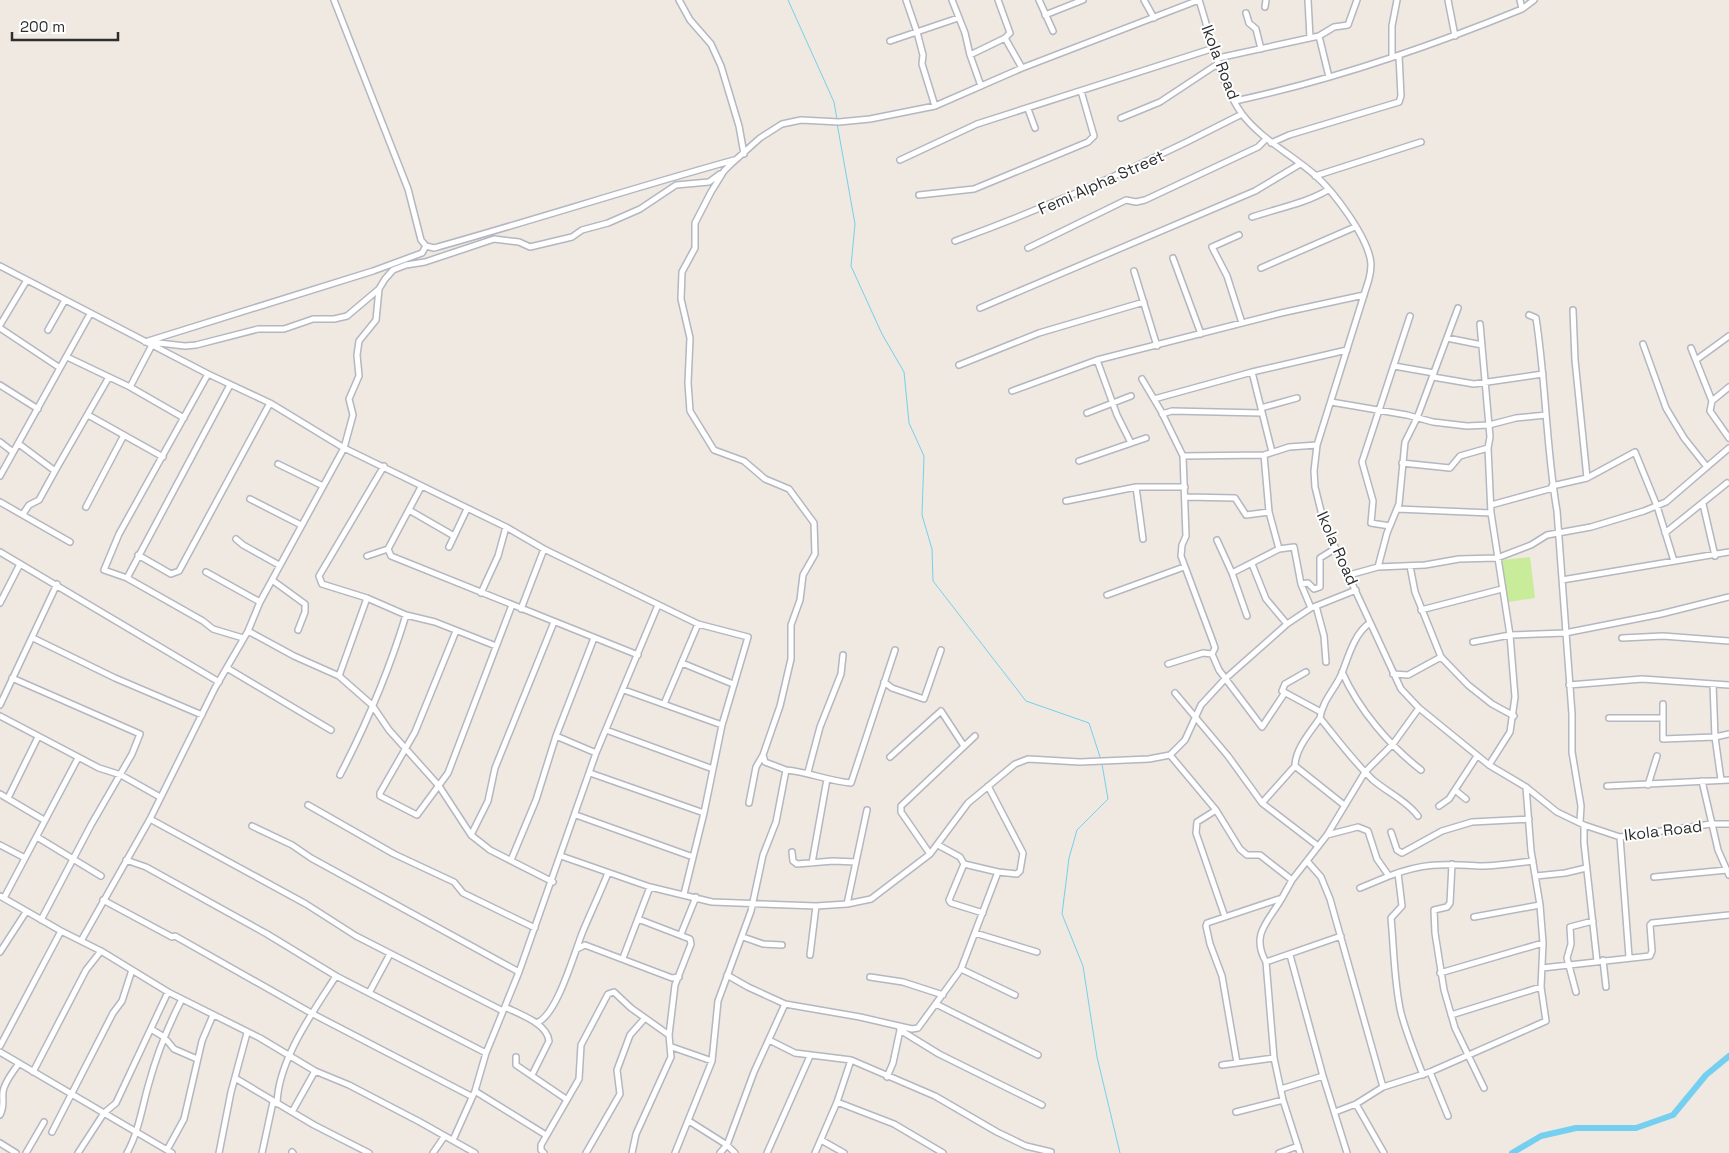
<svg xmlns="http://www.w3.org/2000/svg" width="1729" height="1153" font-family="'Space Grotesk',sans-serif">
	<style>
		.pitch { fill: #c9ec9a }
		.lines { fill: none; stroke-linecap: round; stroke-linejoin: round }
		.stream { stroke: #75cff0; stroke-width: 1 }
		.river { stroke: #75cff0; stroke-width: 6 }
		.minor-casing { stroke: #b4b7c1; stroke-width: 8 }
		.minor { stroke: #fff; stroke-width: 5 }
		.labels { text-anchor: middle; stroke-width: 4; stroke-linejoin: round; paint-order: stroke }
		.street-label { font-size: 16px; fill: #2e2e2e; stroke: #fff }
	</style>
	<rect width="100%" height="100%" fill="#efe9e1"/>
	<path class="pitch" d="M1530,557L1535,598L1508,602L1502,560Z"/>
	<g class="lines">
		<path class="stream" d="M788,0L834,102L837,119
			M837,123L855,224L851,266L882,334L904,372L909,423L924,456L922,515L932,549L933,581L1026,701L1089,723L1101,760
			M1102,764L1108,799L1077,830L1069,858L1062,914L1083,966L1097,1057L1120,1153"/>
		<path class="river" d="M1512,1153L1541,1136L1576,1128H1636L1673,1115L1706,1075L1729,1056"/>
		<defs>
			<path id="minor" d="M334,0L408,189L421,240L426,246L434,248C534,220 633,188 734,160
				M679,0L690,20L711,44L721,66L739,126L744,154
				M906,0L917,32L923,55L922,64L935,106
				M952,0L965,33L970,55L981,86
				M1039,0L1053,31
				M1144,0L1154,18
				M1199,0C1211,37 1219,82 1242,114C1262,140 1291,154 1315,175C1334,192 1369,238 1371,264C1371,269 1370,275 1369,279L1317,445L1314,471L1315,487L1324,523L1401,689L1419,708L1489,765L1526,787L1557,812L1584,825L1620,837L1711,824H1729
				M1308,0L1310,38
				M1448,0L1455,36
				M1520,0L1522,9
				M1265,7L1266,0
				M1246,13L1249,23L1256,29L1261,49
				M1045,15L1083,0
				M1319,36L1329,77
				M1005,38L1022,68
				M890,41L958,18
				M970,55L1005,38L1010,33L998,0
				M1392,57V26L1397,0
				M1218,58L1319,36L1334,27L1348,25L1357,0
				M1235,101C1333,80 1429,47 1522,9L1534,0
				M1028,109L1035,128
				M1121,118L1160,102L1219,63
				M1271,143L1289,135L1399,102L1401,96L1399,56
				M900,160L977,124L1214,48
				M1315,176L1421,142
				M919,195L974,189L1088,142L1094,136L1081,91
				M1252,217C1278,208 1304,204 1328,190
				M1239,235L1212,247L1227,276L1242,323
				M955,241C1054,205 1150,162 1242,114
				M1028,248L1126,200L1136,202L1145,200L1258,147L1266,139
				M1173,258L1201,334
				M0,266L208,374L270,403L344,448L506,527L544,549L698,624L748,637L722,725L704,813L684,894
				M1261,268L1355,227
				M1134,271L1157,346
				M980,308L1255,191L1300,164
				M1573,310L1575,360L1587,478
				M1529,315L1536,318C1546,382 1546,448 1557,511L1572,714V752L1581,806L1580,822
				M1480,324L1490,437L1488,448L1491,513L1510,635L1515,697L1510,732L1489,765
				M0,325L27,280
				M0,328L60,368
				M48,330L65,300
				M1447,338L1482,345
				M145,342L373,271L422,253L426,246
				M1643,344L1666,408L1684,438L1707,467
				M1691,348L1712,401
				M67,357L130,387L152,345L159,343L185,346L196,345L258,329H284L313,319H334L347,316L379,289
				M1097,360L1117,415L1131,443
				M1696,360L1729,336
				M959,365L1039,333L1144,302
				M1394,366L1434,373
				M1252,372L1272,452
				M208,374L119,534L104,570L127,578L203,621L213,629L243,638
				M1433,377L1474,384L1543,374
				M1142,379L1161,411L1183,456L1186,536L1182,545L1181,556L1213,642L1215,648L1212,654L1219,670L1262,727L1284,694
				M0,385L38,409
				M130,387L184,418
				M1729,387L1712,401L1710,411L1729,438
				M1012,391L1097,360L1281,313L1364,295
				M1154,399L1252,372L1347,350
				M1331,402L1407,415L1433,422L1467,426L1489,425L1516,418L1546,415
				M1261,408L1297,398
				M1087,413L1131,396
				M1162,414L1172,411L1262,413
				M88,415L163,457
				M0,442L13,452
				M19,444L55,471L109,377
				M1264,455L1269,512L1279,549
				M1183,456L1264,455L1289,447L1317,445
				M1079,461L1146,438
				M1402,463L1450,468L1460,456L1488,448
				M278,464L323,486
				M384,466L319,576L322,584L367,598L406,615L435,622L496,646
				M0,476L90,314
				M1552,486L1587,478L1635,452L1657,506L1674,561
				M421,487L388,549L391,556L638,655
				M1136,487L1143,539
				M1186,497L1235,498L1246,515L1269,512
				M250,499L301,525
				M1066,501L1136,487H1185
				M0,502L70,542
				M1703,504L1715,556
				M1491,505L1553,488
				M86,507L124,435
				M1397,509L1491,513
				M409,510L454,536
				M23,514L29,505L39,500L55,471
				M1390,526L1371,523L1373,501L1362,462L1410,316
				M1665,533L1727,483
				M236,539L243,545L279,565
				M1217,540L1232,573L1247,616
				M449,547L467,509
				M0,552L219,682
				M138,555L171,574L179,571L270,403
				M367,556L388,549
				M1252,564L1266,599L1287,624
				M1410,566L1415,592L1441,657L1468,685L1492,704L1514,716
				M1378,567L1387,533L1399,504L1405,442L1417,418L1458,308
				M206,572L260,602
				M1232,573L1279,549L1294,547L1301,584L1311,608
				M1349,575L1378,567L1425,565L1459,559L1497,558L1531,545L1547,535L1591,527L1644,511L1666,502L1729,448
				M127,578L230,385
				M272,580L305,604V612L298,630
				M1562,580L1729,552
				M1301,584L1308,583L1314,589L1320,587V558L1336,548
				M481,593L498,556L506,527
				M1107,595L1184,567
				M0,603L20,564
				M1316,606L1324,636L1326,662
				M521,609L544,549
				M1421,610L1502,589
				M1370,623C1355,632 1348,657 1342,673C1336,688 1322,701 1320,718C1337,739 1353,761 1373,780C1387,792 1407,801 1418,816
				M248,631L294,656L339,676L372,705L389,730L439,786L471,835L490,850L553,882
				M456,631L415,732L380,793V796L417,815L448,773L512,605
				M33,638L115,678L202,715
				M1622,638L1663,636L1729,641
				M1473,642L1510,635L1565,633L1661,614L1729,597
				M682,663L733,684
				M1168,664L1203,653L1212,654
				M227,668L331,730
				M1306,672L1285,684L1282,691L1321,712
				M1342,672C1359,710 1389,745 1421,770
				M1393,674L1408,675L1441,657
				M339,676L367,598
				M12,678L140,734L132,754L91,825L41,920
				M884,682L892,688L924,699L941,650
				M1713,684L1715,737L1721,780
				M1569,685L1642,679L1729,685
				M624,690L722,725
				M1175,693L1228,756L1262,803L1318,846
				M664,704L698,624
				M1663,704V739L1715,737L1729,734
				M0,705L57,584
				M0,716L99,768L121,775L160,797
				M1609,718H1662
				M606,730L713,769
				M556,736L596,753
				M1170,755L1216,810L1240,849L1247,855H1260L1292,880
				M890,757L941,711L964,746
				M1295,766L1344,805
				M786,770C809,772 828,781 851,783L895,650
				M808,772L820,727L841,674L843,655
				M590,773L704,813
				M340,775C367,723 389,671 406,615
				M1702,781L1718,850L1729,875
				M1648,785L1657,756
				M1607,786L1729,780
				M1455,790L1466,799
				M0,794L44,820
				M8,798L38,737
				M749,803L756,767L763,755
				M1262,803L1295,766C1295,749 1311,731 1320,718
				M308,805L394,854L454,882L463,893L535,928
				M1439,806L1449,799L1477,756
				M1216,810L1197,822L1196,833L1225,917
				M576,815L693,857
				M150,819L306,904L356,936L503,1011
				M1584,825V843L1597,961
				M252,826L292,845L311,858L519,972
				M1391,832L1397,850L1402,853L1442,831L1472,822L1529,819
				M471,835L488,801L495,768L554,622
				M1327,835L1358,827L1368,831L1377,859L1389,876C1425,862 1444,864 1482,866C1498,866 1516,863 1533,861
				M37,837L101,876
				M1620,837L1629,957
				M0,845L25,858
				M938,845L960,857L964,864L998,872
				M792,852L793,861L797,864L833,861L856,862
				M930,854L901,812V806L975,736
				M561,856L650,887L712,902L816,906L847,904L871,899L930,854L968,803L1015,764L1028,759L1080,762L1149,759L1170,755L1185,740L1201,705L1225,679L1287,624L1311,608L1356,590
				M126,860L146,867L267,934L336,976L486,1053
				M511,860L536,800L556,736L594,638
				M1307,861L1321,877L1330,899L1383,1087
				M812,863L827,779
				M964,864L949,900L951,903L983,913
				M1452,864L1450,903L1447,907L1434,910L1435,933L1444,990L1455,1028L1484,1088
				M1398,873L1402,906L1391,918C1394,949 1394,983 1401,1013C1407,1035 1415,1055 1423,1075
				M1536,876L1565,873L1586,868
				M1654,877L1727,870
				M1360,888L1389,876
				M0,896L61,931L101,951L168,992L260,1038L315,1071L349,1085L420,1122L475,1153
				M4,898L78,758
				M1282,898C1269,921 1250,934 1266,962L1274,1058L1283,1100L1300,1153
				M103,900L172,937L175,936L313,1014L471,1096
				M847,904L867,810
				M1474,917L1540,905
				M975,933L1037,952
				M681,934L696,897
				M743,937L763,944L782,945
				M81,941L150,819L215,688L248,631L260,602L344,448L353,415L349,399L359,376L357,355L359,341L376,320L379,289L385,279L393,270L406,265L425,262L494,239L519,242L530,247L572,237L582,230L608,223L640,209L676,185L709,182L720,174
				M577,949L585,945L672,978L679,977
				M0,952L26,912
				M810,955L816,906
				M1290,955L1323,1076L1347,1153
				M623,958L650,887
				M1603,960L1606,987
				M1266,962L1341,936
				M1542,968L1650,956L1652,951L1650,925L1652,923L1729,915
				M961,969L1015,995
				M1440,973L1543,943
				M727,975L748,987L785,1004L860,1017L912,1029L918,1028L961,969L998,872L1017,874L1020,871L1023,853L988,786
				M870,977L903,982L943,995
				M1576,992L1567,958L1571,944L1570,927L1593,921
				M369,993L390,954
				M936,1004L1038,1055
				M505,1007C519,1014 547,1023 549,1041L532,1075
				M1451,1015L1541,987
				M536,1023C557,1017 575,950 583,931C591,912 600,893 608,873
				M899,1026L900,1030L939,1054L1042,1105
				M151,1029L164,1037L174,1049L197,1059
				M769,1040L795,1053L851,1060L935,1096L997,1132L1026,1146L1051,1152
				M0,1046L61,931
				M672,1047L712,1061
				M0,1052L172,1153
				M516,1057V1065L566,1099
				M1274,1058L1237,1063L1222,976L1210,944L1206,926L1207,923L1282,898L1292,880L1327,835L1365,772L1393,744L1419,708
				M1222,1065L1237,1063
				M33,1072L86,970L101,951
				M1430,1072L1448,1116
				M887,1077L893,1063L900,1030
				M235,1078L314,1125L369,1153
				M1281,1089L1323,1076
				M475,1091L546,1135
				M837,1102L894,1124L943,1153
				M277,1104C278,1060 313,1012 336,976
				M1356,1104L1384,1153
				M292,1112L315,1071
				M1236,1112L1283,1100
				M1335,1112L1356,1104L1383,1087L1430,1072L1546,1021L1541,987L1543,943L1540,905L1531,851L1526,787
				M0,1115C5,1105 2,1101 3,1092C4,1082 14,1071 19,1063
				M689,1121L727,1145L735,1153
				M52,1132L113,1013L122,1001L132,970
				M453,1140L475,1091L486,1053L519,972L596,753L658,605
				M821,1140L844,1153
				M0,1143L16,1153
				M167,1150L184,1119L202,1041L213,1015
				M292,1152L293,1153
				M26,1153L44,1122
				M78,1153L104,1113L116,1103L168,992
				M127,1153C139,1131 142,1107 149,1083C157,1054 168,1026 182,999
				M219,1153L231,1092L247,1033
				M262,1153L273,1102
				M433,1153L444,1137
				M544,1153L541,1150V1145L579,1079L581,1045L608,994L614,992L631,1008L669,1035
				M586,1153L620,1094L617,1070L630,1035L645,1018
				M632,1153L636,1134L671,1057L669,1035L675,985L691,944L690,939L638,919
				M675,1153L712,1061L718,1001L751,911L763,855L776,822L786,770L765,762L763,755L780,706L791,659V625L800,600L803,575L815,554L814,523L789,489L765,479L744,461L714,450L690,411L688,383L690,338L681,299L682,272L695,248V223L711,192L724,171L731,164L760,138L782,124L801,120L839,122L870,119L935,106L1022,68L1199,0
				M720,1153L727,1145L754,1072L785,1004
				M767,1153L810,1056
				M815,1153L837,1102L851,1060
				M1279,1153L1298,1146"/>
		</defs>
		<use href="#minor" class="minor-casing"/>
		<use href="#minor" class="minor"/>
	</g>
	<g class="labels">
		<g class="street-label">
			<text transform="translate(1221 62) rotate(69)" y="6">Ikola Road</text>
			<text transform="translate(1101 182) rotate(-24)" y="6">Femi Alpha Street</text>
			<text transform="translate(1338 548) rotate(66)" y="6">Ikola Road</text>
			<text transform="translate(1663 830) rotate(-7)" y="6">Ikola Road</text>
		</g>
	</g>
	<path d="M12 32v8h106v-8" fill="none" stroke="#2e2e2e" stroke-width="2.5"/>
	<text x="20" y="32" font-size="15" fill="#2e2e2e" stroke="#ffffff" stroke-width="4" paint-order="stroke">200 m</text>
</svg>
